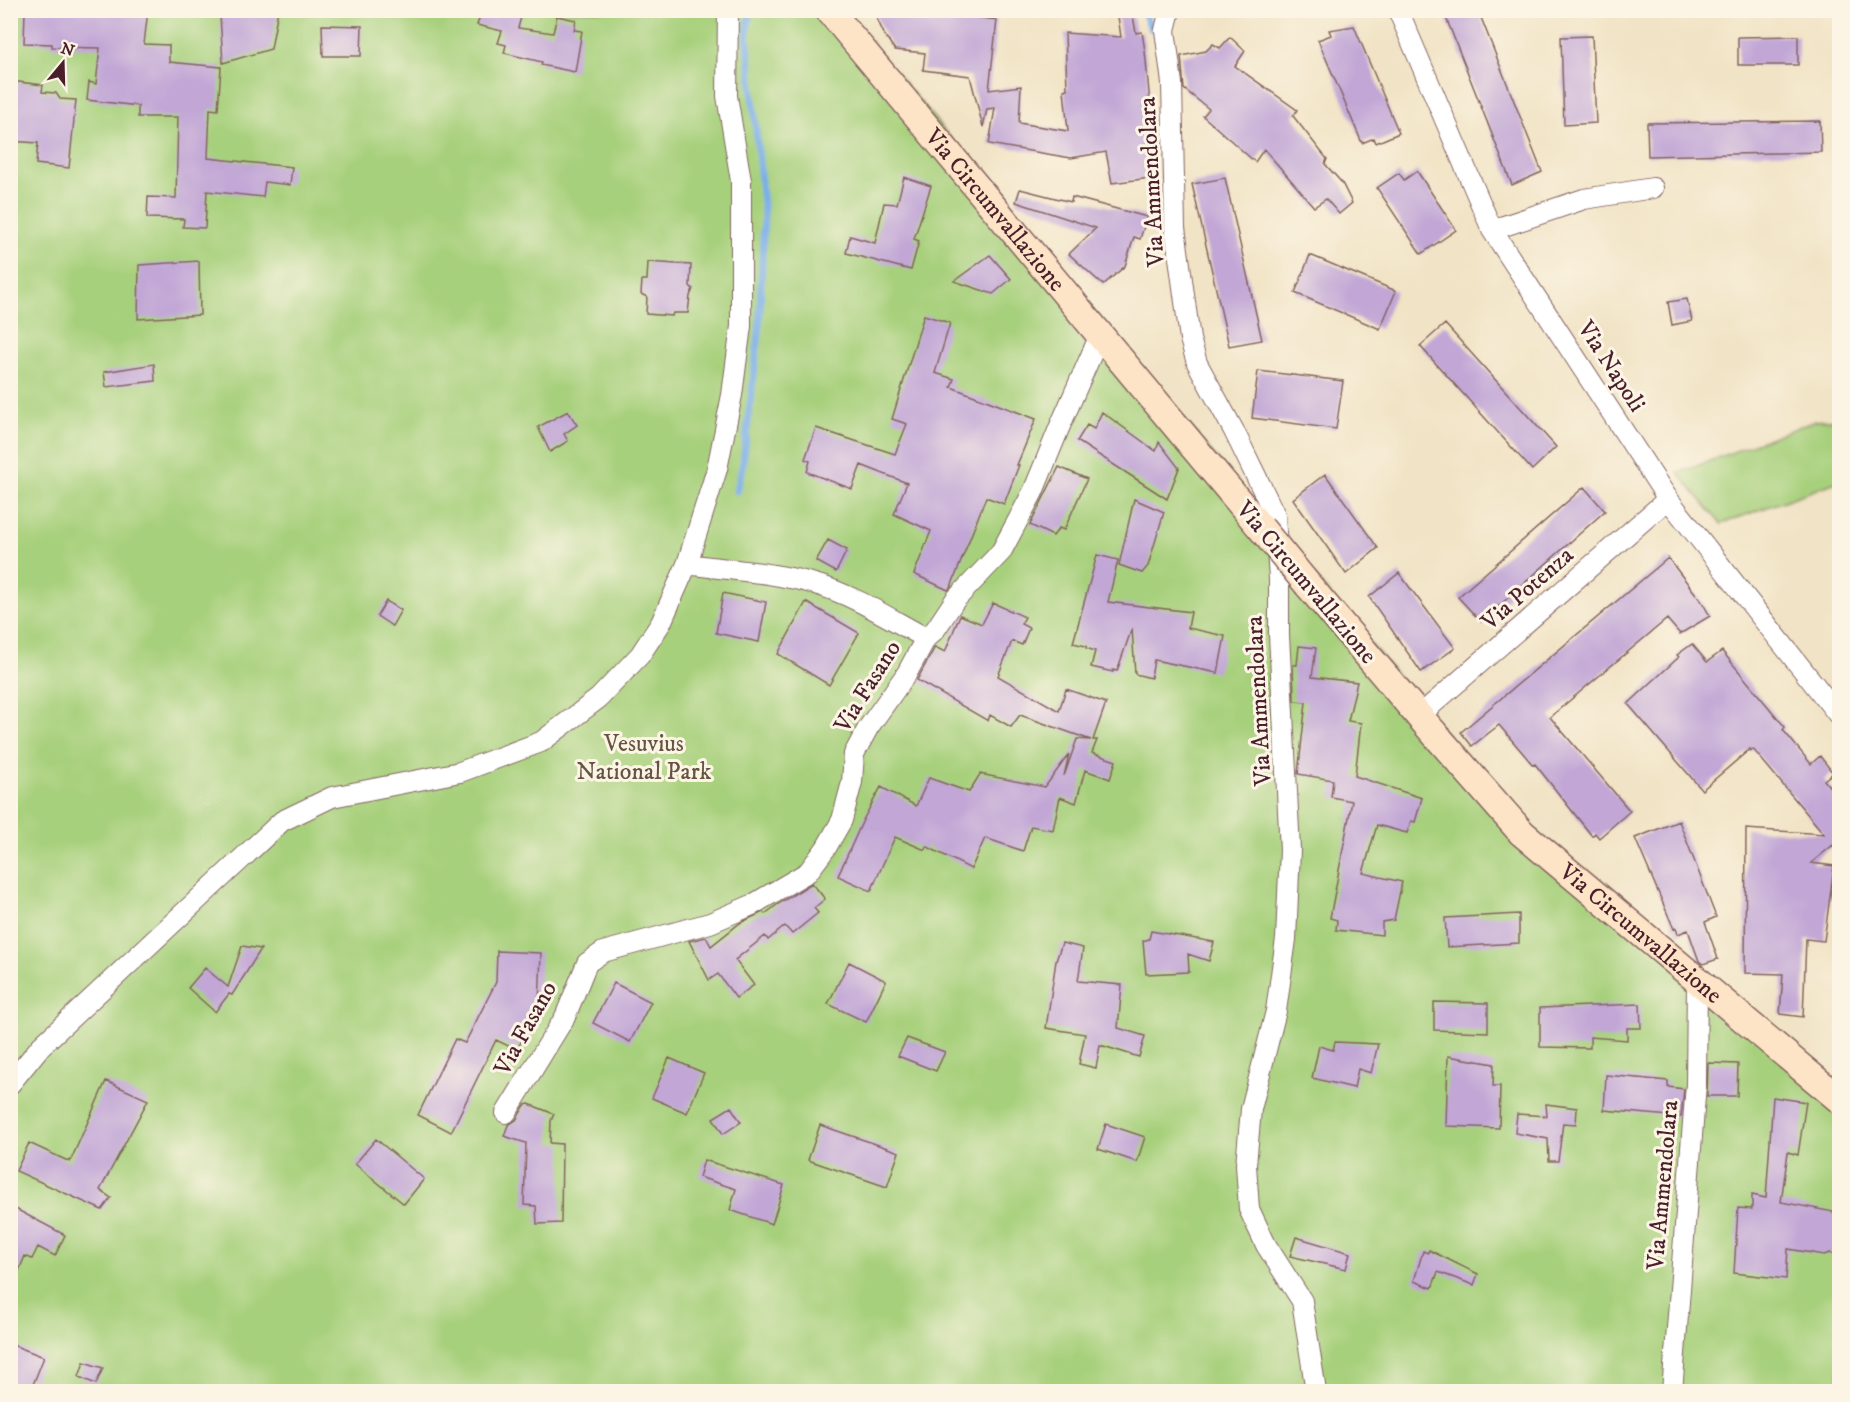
<svg xmlns="http://www.w3.org/2000/svg" width="1850" height="1402" font-family="'IM FELL DW Pica',serif">
	<style>
		.green { fill: #a7d07b; stroke: #787853; stroke-width: 1.5 }
		.lines { fill: none; stroke-linecap: round; stroke-linejoin: round }
		.stream { stroke: #7baee8; stroke-width: 7 }
		.building { fill: #c1a6d6 }
		.street-casing { stroke: #846461; stroke-width: 22 }
		.secondary-casing { stroke: #846461; stroke-width: 30 }
		.street { stroke: #fff; stroke-width: 20 }
		.secondary { stroke: #fee4c6; stroke-width: 27 }
		.secondary-bridge-casing { stroke: #846461; stroke-width: 30; stroke-linecap: butt }
		.secondary-bridge { stroke: #fee4c6; stroke-width: 27 }
		.labels { text-anchor: middle; stroke-width: 6; stroke-linejoin: round; paint-order: stroke }
		.street-label { font-size: 24px; fill: #4a1f2b; stroke: #fcf5e5 }
		.park-label { font-size: 24px; fill: #665443; stroke: #fcf5e5 }
	</style>
	<rect width="100%" height="100%" fill="#fcf5e5"/>
	<filter id="ink" filterUnits="userSpaceOnUse"><feTurbulence type="fractalNoise" baseFrequency=".0167" numOctaves="2"/><feDisplacementMap in="SourceGraphic" scale="12" xChannelSelector="R" yChannelSelector="G"/><feConvolveMatrix kernelMatrix="1 2 1 2 8 2 1 2 1" color-interpolation-filters="sRGB"/></filter>
	<filter id="wash" filterUnits="userSpaceOnUse"><feTurbulence type="fractalNoise" baseFrequency=".008" numOctaves="4" result="noise"/><feDisplacementMap in="SourceGraphic" scale="24" xChannelSelector="R" yChannelSelector="G"/><feGaussianBlur stdDeviation="1.35" result="paint"/><feColorMatrix in="noise" values="0 0 0 0 0 0 0 0 0 0 0 0 0 0 0 0 0 1.4 0 .05"/><feComposite in="paint" operator="in"/></filter>
	<g filter="url(#wash)">
		<rect width="100%" height="100%" fill="#f1e3c5"/>
		<path class="green" d="M10,11H845L1440,727L1544,846L1839,1091V1391H11Z
			M1839,419V481L1721,524L1678,473L1814,421Z"/>
		<g class="lines">
			<path class="stream" d="M1143,10L1151,28
				M737,491L743,462L759,333L764,214L747,34L750,10"/>
		</g>
		<g id="blocks">
			<path class="building" d="M25,10H148L144,44L169,45V62L221,67L218,110L210,109L208,158L292,167L290,185L265,182L263,197L207,191L205,228L183,227L184,219L147,218L148,197L176,198L178,117H138V106L87,100L89,82L96,84L100,48L52,47V44L24,43Z
				M233,10H278L271,49L223,63L220,15L232,16Z
				M482,10H523L518,28L553,33L557,16L576,20L574,30L582,31L575,72L541,65L542,62L504,53L506,45L498,43L502,31L477,25Z
				M873,10H922L997,20L989,90L1021,86L1019,123L1068,131L1064,90L1067,89L1065,33L1121,37L1117,10H1132L1136,33L1142,32L1145,51L1153,135L1147,136L1150,178L1112,183L1106,152L1071,158L989,144L995,108L987,109L983,127L970,76L923,70L925,53L895,50L885,36Z
				M1443,10H1478L1542,172L1512,185Z
				M322,25L362,26L361,56H323Z
				M1354,26L1399,133L1376,143L1374,138L1362,143L1318,40L1331,35L1329,30Z
				M1592,36L1596,123L1564,125L1561,37Z
				M1798,36V65H1738V37Z
				M1230,37L1245,51L1235,66L1297,110L1293,116L1327,159L1325,164L1342,183L1352,203L1339,214L1326,199L1314,207L1264,149L1255,162L1203,116L1209,109L1184,89L1181,56L1206,51L1213,44L1220,48Z
				M10,81L43,85L42,92L56,93L60,99L76,100L69,168L36,164L38,143L10,141Z
				M1820,121L1821,152L1648,156L1647,123Z
				M1417,171L1456,230L1421,254L1377,188L1399,173L1404,180Z
				M904,177L931,186L914,239L919,241L911,270L846,253L850,236L875,243L884,203L897,204Z
				M1225,178L1262,340L1229,346L1192,184Z
				M1020,189L1071,202L1072,197L1147,217L1140,239L1134,237L1125,266L1103,285L1069,254L1096,228L1016,202Z
				M990,255L1011,279L993,294L954,281Z
				M1310,255L1396,291L1380,329L1295,293Z
				M199,261L200,315L138,319L139,265Z
				M648,262L691,265L690,286L693,289L690,296L688,313H673L672,316L646,314L647,297L641,294L642,280H647Z
				M1687,299L1692,321L1672,325L1668,302Z
				M924,315L950,323L935,373L954,379L951,387L1036,419L1017,465H1019L1004,504L986,497L951,587L948,590L914,574L931,531L894,514L907,483L861,465L852,489L807,472L810,461L805,459L816,428L895,454L907,424L892,419Z
				M1445,324L1556,447L1532,470L1420,346Z
				M154,364L155,381L106,387L104,372Z
				M1258,371L1343,381L1336,429L1252,418Z
				M568,411L577,425L564,434L568,441L550,452L538,427Z
				M1102,412L1156,451L1159,442L1179,468L1167,499L1077,441L1087,425L1094,429Z
				M1059,467L1087,479L1064,530L1059,528L1053,536L1030,525Z
				M1325,474L1378,548L1346,574L1293,499Z
				M1584,487L1605,511L1481,622L1458,597Z
				M1134,499L1164,512L1148,566L1142,573L1119,565Z
				M828,540L847,550L836,572L816,561Z
				M1097,555L1118,560L1108,602L1191,612L1188,628L1225,636L1218,673L1154,660L1151,678L1135,674L1132,628L1117,671L1113,670V672L1091,667L1095,651L1086,648V646L1073,643Z
				M1668,558L1702,602L1710,616L1680,634L1667,619L1550,717L1630,811L1599,838L1595,833L1592,836L1535,764L1533,765L1499,725L1472,746L1461,732Z
				M1399,573L1455,648L1421,672L1369,597Z
				M723,593L766,602L759,642L716,633Z
				M386,601L401,610L392,626L377,616Z
				M806,602L859,633L829,685L778,654Z
				M993,603L1025,617L1021,624L1029,628L1022,645L1012,641L998,676L1059,711L1066,689L1106,703L1093,740H1097L1092,753L1116,761L1110,779L1085,770L1076,803L1060,797L1053,830L1031,826L1023,851L985,838L971,869L926,846L925,850L895,837L871,891L838,876L863,820L881,787L916,806L929,778L969,792L980,774L1045,787L1069,754L1064,776L1077,739L1091,740L1020,715L1011,727L990,715L988,721L917,680L935,647L945,652L960,615L982,624Z
				M1692,644L1707,662L1722,651L1785,727L1783,730L1811,764L1820,756L1833,773L1824,780L1839,798V853L1833,845L1811,863L1834,866L1824,941L1806,939L1803,1017L1780,1014L1783,974L1745,973L1746,829L1824,834L1753,749L1751,751L1750,749L1702,790L1628,704L1679,657L1677,655Z
				M1299,646L1316,648L1312,677L1357,682L1348,721L1361,723L1355,776L1422,798L1415,822L1411,821L1407,833L1377,825L1363,873L1402,882L1394,920L1382,922V935L1336,930L1337,920L1330,918L1352,801L1331,797L1333,780L1298,774L1306,702L1294,701L1293,665H1297Z
				M1679,821L1716,917L1705,922L1718,959L1703,964L1699,961L1688,930L1678,934L1676,928L1674,929L1635,838Z
				M812,883L825,899L814,908L818,913L792,934L785,926L768,940L765,936L735,960L754,985L736,998L718,974L709,980L689,941L706,937L711,946L740,923L763,912L765,914L778,904Z
				M1519,914V943L1447,947L1445,918Z
				M1151,931L1214,942L1209,961L1188,954L1189,972L1146,974L1143,941L1149,939Z
				M1062,943L1083,948L1078,981L1122,985L1118,1028L1145,1036L1139,1057L1100,1045L1096,1068L1079,1064L1085,1034L1046,1028L1056,961Z
				M242,946L261,949L232,995L229,994L215,1012L188,988L205,968L228,987Z
				M497,951L541,953L539,1005L517,1050L496,1040L451,1132L418,1115L455,1039L465,1043L496,982Z
				M849,962L886,981L866,1022L828,1004Z
				M614,983L651,1002L630,1042L593,1023Z
				M1434,1002L1488,1003V1032L1434,1030Z
				M1640,1004L1641,1028H1627V1040L1590,1037V1048L1540,1047V1008Z
				M907,1038L945,1052L936,1071L898,1056Z
				M1335,1042L1378,1044L1371,1073L1358,1069L1354,1088L1312,1078L1319,1046L1333,1050Z
				M1448,1056L1494,1064L1493,1086H1500L1499,1128L1446,1126Z
				M669,1058L704,1073L687,1113L652,1098Z
				M1708,1063L1738,1064L1737,1096H1707Z
				M1606,1075L1668,1081V1087L1684,1089L1681,1117L1604,1110Z
				M106,1081L148,1100L100,1190L111,1198L102,1210L16,1171L29,1143L70,1162Z
				M1773,1097L1806,1102L1798,1155L1788,1152L1781,1202L1839,1213V1256L1830,1253L1824,1255L1788,1249L1786,1279L1734,1273L1738,1208L1752,1209V1195L1766,1198Z
				M529,1104L554,1114L551,1121L550,1143L562,1144L561,1223L537,1224L536,1206L524,1205L526,1143L504,1136L508,1125L516,1120L525,1105Z
				M1546,1104L1577,1108L1576,1124L1563,1123L1558,1161H1549L1548,1139L1515,1133L1517,1114L1547,1116Z
				M731,1107L741,1122L723,1134L713,1118Z
				M1106,1124L1145,1137L1137,1162L1098,1149Z
				M820,1125L899,1152L887,1187L808,1160Z
				M376,1139L424,1179L404,1204L355,1164Z
				M704,1160L784,1185L772,1224L730,1210L736,1189L699,1177Z
				M10,1206L65,1235L55,1256L38,1247L32,1259L25,1256L11,1290Z
				M1296,1237L1350,1253L1346,1269L1290,1256Z
				M1429,1250L1478,1274L1474,1285L1438,1272L1432,1288L1414,1281L1423,1251L1428,1253Z
				M10,1344L44,1357L30,1392H10Z
				M84,1362L103,1368L96,1384L79,1377Z"/>
		</g>
	</g>
	<g filter="url(#ink)">
		<use href="#blocks" fill-opacity="0" stroke="#846461" stroke-width="1.5"/>
		<g class="lines">
			<defs>
				<path id="street" d="M1170,10L1165,30L1172,83L1175,228L1190,339L1197,363L1234,431L1275,515L1279,580V635L1290,850L1286,939L1276,1011L1251,1109L1246,1165L1249,1209L1266,1245L1302,1301L1316,1392
					M1398,10L1492,230L1668,499L1840,717
					M1492,230L1584,199L1653,188
					M687,564C730,570 774,572 815,584C854,595 890,619 926,638
					M1419,716L1668,499
					M10,1084L41,1046L282,821L332,797L460,772L541,742L599,698L640,655L661,623L687,564L717,469L732,395L741,326V181L727,96L728,10
					M506,1113L565,1017L587,963L603,952L710,923L752,905L808,872L826,848L842,820L852,782L854,754L868,728L907,673L926,638L935,630L955,600L1001,552L1033,492L1060,426L1100,335
					M1672,1392L1696,1084L1697,982"/>
				<g id="secondary">
					<path id="s1" d="M829,10L1261,528"/>
					<path id="s2" d="M1308,585L1419,716L1522,833L1840,1100"/>
				</g>
			</defs>
			<use href="#street" class="street-casing"/>
			<use href="#secondary" class="secondary-casing"/>
			<use href="#street" class="street"/>
			<use href="#secondary" class="secondary"/>
			<defs>
				<path id="secondary-bridge" d="M1261,528L1308,585"/>
			</defs>
			<use href="#secondary-bridge" class="secondary-bridge-casing"/>
			<use href="#secondary-bridge" class="secondary-bridge"/>
		</g>
	</g>
	<g class="labels">
		<g class="street-label">
			<text transform="translate(1151 182) rotate(-93)" y="8">Via Ammendolara</text>
			<text dy="8" stroke="none"><textPath href="#s1" startOffset="260">Via Circumvallazione</textPath></text>
			<text transform="translate(1612 366) rotate(57)" y="8">Via Napoli</text>
			<text transform="translate(1307 582) rotate(50)" y="8">Via Circumvallazione</text>
			<text transform="translate(1527 588) rotate(-41)" y="8">Via Potenza</text>
			<text transform="translate(867 686) rotate(-58)" y="8">Via Fasano</text>
			<text transform="translate(1258 701) rotate(-93)" y="8">Via Ammendolara</text>
			<text dy="8" stroke="none"><textPath href="#s2" startOffset="483">Via Circumvallazione</textPath></text>
			<text transform="translate(525 1028) rotate(-61)" y="8">Via Fasano</text>
			<text transform="translate(1662 1185) rotate(-85)" y="8">Via Ammendolara</text>
		</g>
		<g class="park-label">
			<text x="644" y="751">Vesuvius<tspan x="644" dy="28">National Park</tspan></text>
		</g>
	</g>
	<rect width="1850" height="1402" fill="none" stroke="#fcf5e5" stroke-width="36"/>
	<g transform="translate(63 63) rotate(19)" stroke="#fcf5e5" stroke-width="4.5" paint-order="stroke">
	<path d="M0-4.5L10 22L0 15L-10 22Z" fill="#4a1f2b"/>
	<text y="-9" font-size="16" font-weight="bold" text-anchor="middle" fill="#4a1f2b">N</text>
	</g>
</svg>
